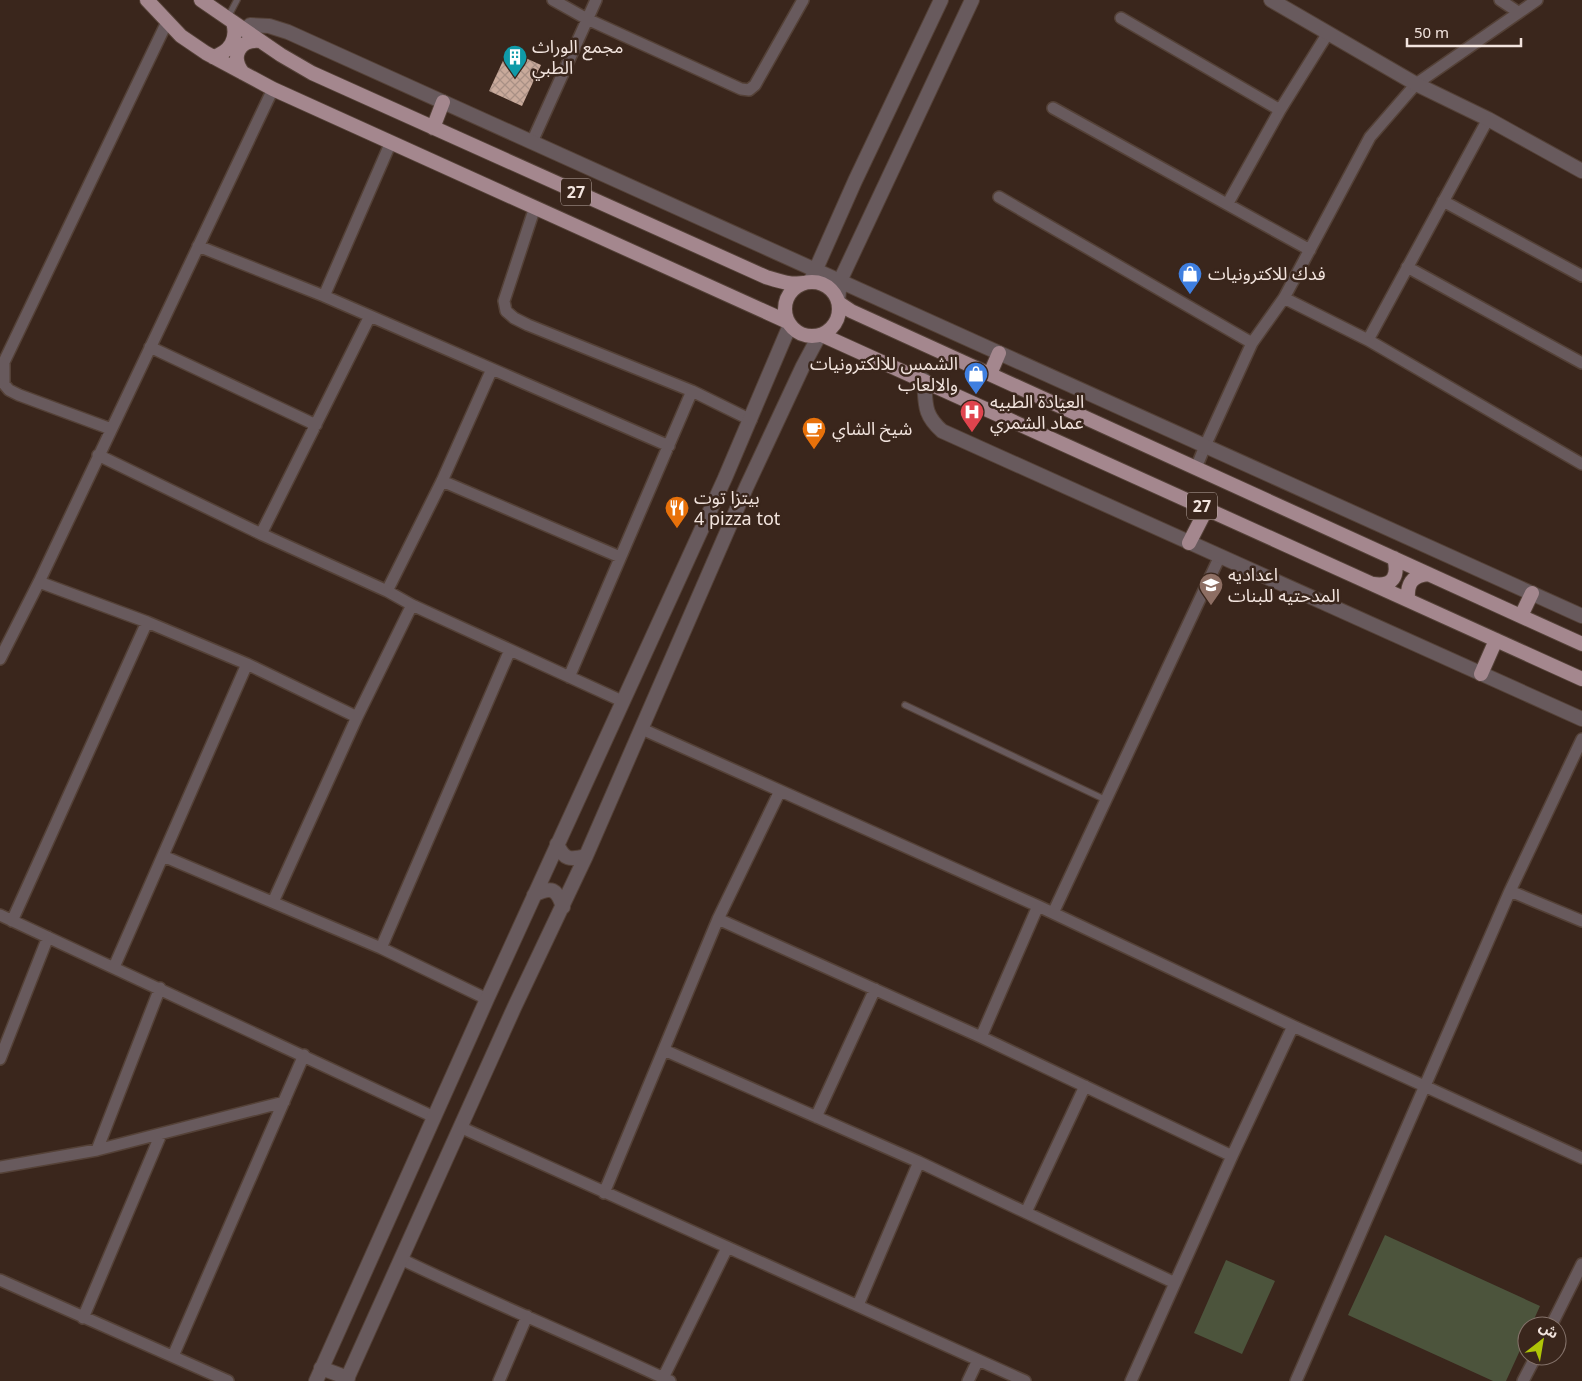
<svg xmlns="http://www.w3.org/2000/svg" width="1582" height="1381" font-family="'Noto Sans','Noto Sans Arabic',sans-serif">
	<style>
		.garden { fill: #4c543c }
		.building { fill: url(#building-cross-hatch) }
		.lines { fill: none; stroke-linecap: round; stroke-linejoin: round }
		.service-casing { stroke: #544137; stroke-width: 8 }
		.minor-casing { stroke: #544137; stroke-width: 14 }
		.tertiary-casing { stroke: #544137; stroke-width: 16 }
		.primary-casing { stroke: #544137; stroke-width: 16 }
		.service { stroke: #685a5d; stroke-width: 5.5 }
		.minor { stroke: #685a5d; stroke-width: 11 }
		.tertiary { stroke: #685a5d; stroke-width: 14 }
		.primary { stroke: #a4878e; stroke-width: 14 }
		.labels { text-anchor: middle; stroke-width: 5; stroke-linejoin: round; paint-order: stroke }
		.shield { fill: #3a261c; stroke: #bbaba4; stroke-width: 1 }
		.shield-label { font-size: 16px; font-weight: bold; fill: #f2e4de }
		.poi-label { font-size: 18px; fill: #f2e4de; stroke: #3a261c; text-anchor: start }
	</style>
	<defs>
		<pattern id="building-cross-hatch" width="8" height="8" patternUnits="userSpaceOnUse" patternTransform="scale(1.25)"><rect width="8" height="8" fill="#c9aa9b"/><path d="M0 0l8 8M0 8l8-8" fill="none" stroke="#a99085"/></pattern>
	</defs>
	<rect width="100%" height="100%" fill="#3a261c"/>
	<path class="garden" d="M1385,1235L1540,1306L1531,1326H1527V1335L1506,1381H1493L1348,1315Z
		M1226,1260L1275,1281L1242,1354L1194,1333Z"/>
	<path class="building" d="M508,50L541,65L522,106L489,91Z"/>
	<g class="lines">
		<defs>
			<path id="service" d="M228,17L237,0
				M905,705L1106,800"/>
			<path id="minor" d="M553,0L587,19L741,89L749,90L755,85L803,0
				M1500,0L1518,12
				M1121,18L1280,110L1328,33
				M1053,108L1310,250
				M532,142L596,0
				M999,197L1252,343
				M1443,201L1582,276
				M1228,203L1280,110
				M535,207L504,301L506,311L514,318L528,325L692,391L751,420
				M198,246L324,296L669,446
				M1407,267L1582,363
				M324,296L391,142
				M1284,298L1368,340L1582,464
				M1368,340L1488,119
				M150,347L316,425
				M111,429L19,395L9,390L4,384V362L167,22
				M98,455L261,534L387,591L412,605L622,701
				M1196,468L1205,446L1252,343L1284,298L1370,137L1416,84L1537,0
				M442,481L620,557
				M261,534L370,316
				M39,582L147,622L247,664L357,717
				M387,591L442,481L492,369
				M0,659L39,582L273,89
				M569,677L692,391
				M642,729L1038,906L1293,1026L1582,1158
				M163,856L381,948L487,999
				M1510,891L1582,921
				M273,902L357,717L412,605
				M1053,913L1220,556
				M0,915L434,1117
				M718,919L981,1037L1232,1156
				M12,921L147,622
				M381,948L510,650
				M114,967L247,664
				M981,1037L1038,906
				M664,1050L919,1162L1175,1283
				M0,1059L48,937
				M816,1117L875,989
				M460,1127L1025,1381
				M97,1150L160,988
				M0,1167L97,1150L284,1102
				M604,1193L718,919L780,791
				M1026,1212L1085,1086
				M401,1259C490,1302 581,1339 670,1381
				M0,1280L228,1381
				M858,1305L919,1162
				M83,1318L161,1134
				M1551,1326L1582,1264
				M173,1356L304,1055
				M663,1378L727,1248
				M499,1381L527,1316
				M968,1381L978,1360
				M1131,1381L1232,1156L1293,1026
				M1296,1381L1510,891L1582,739
				M1523,1381L1536,1356"/>
			<path id="tertiary" d="M1271,0L1416,84L1488,119L1582,171
				M245,31L250,25L269,26L288,32L1582,616
				M812,278L855,181L941,0
				M838,300L840,281L972,0
				M924,380C926,404 923,414 942,431L1582,719
				M557,844C564,860 570,860 586,856
				M534,895C552,886 557,889 563,907
				M321,1368L348,1378
				M316,1381L487,999L725,478L790,325
				M346,1381L514,1008L586,856L746,488L803,366L819,336"/>
			<path id="primary" d="M147,0L181,36L206,53L273,89L788,322
				M201,0L281,55L312,73L766,277C779,281 790,285 804,283
				M213,57C230,52 238,39 233,22
				M243,73C230,57 239,39 260,41
				M433,128L443,102
				M785 309a27 27 0 1 1 54 0a27 27 0 1 1-54 0Z
				M839,303L851,311L1582,644
				M822,335L1582,679
				M990,374L999,353
				M1189,543L1207,508
				M1373,584C1393,587 1399,576 1394,558
				M1408,600C1407,584 1411,576 1428,574
				M1521,616L1532,593
				M1481,674L1496,640"/>
		</defs>
		<use href="#service" class="service-casing"/>
		<use href="#minor" class="minor-casing"/>
		<use href="#tertiary" class="tertiary-casing"/>
		<use href="#primary" class="primary-casing"/>
		<use href="#service" class="service"/>
		<use href="#minor" class="minor"/>
		<use href="#tertiary" class="tertiary"/>
		<use href="#primary" class="primary"/>
	</g>
	<defs>
		<symbol id="building-pin" viewBox="-11 -11 22 30"><path d="M0 17L-7.5 6A9.5 9.5 0 1 1 7.5 6Z" fill="#0f9aa8" stroke="#3a261c"/><path d="M-4-6H4V6H1V3H-1V6H-4ZM-2.5-4.3h1.7v1.8h-1.7ZM.8-4.3h1.7v1.8H.8ZM-2.5-1h1.7V.8h-1.7ZM.8-1h1.7V.8H.8Z" fill="#fff"/></symbol>
		<symbol id="shop-pin" viewBox="-11 -11 22 30"><path d="M0 17L-7.5 6A9.5 9.5 0 1 1 7.5 6Z" fill="#3f7fe0" stroke="#3a261c"/><path d="M-5-2.5h2.3a2.7 3.5 0 0 1 5.4 0H5L5.5 6h-11ZM-1.5-2.5h3a1.5 2.3 0 0 0-3 0Z" fill="#fff"/></symbol>
		<symbol id="hospital-pin" viewBox="-11 -11 22 30"><path d="M0 17L-7.5 6A9.5 9.5 0 1 1 7.5 6Z" fill="#e0444e" stroke="#3a261c"/><path d="M-5-5h3v3.5h4V-5h3V5h-3V1.5h-4V5h-3Z" fill="#fff"/></symbol>
		<symbol id="cafe-pin" viewBox="-11 -11 22 30"><path d="M0 17L-7.5 6A9.5 9.5 0 1 1 7.5 6Z" fill="#e8710a" stroke="#3a261c"/><path d="M-5.5-4.5H6V0H3Q3 3.5 0 3.5H-2.5Q-5.5 3.5-5.5 0ZM3-3.2v2h1.7v-2ZM-6 4.5H4V6H-6Z" fill="#fff"/></symbol>
		<symbol id="restaurant-pin" viewBox="-11 -11 22 30"><path d="M0 17L-7.5 6A9.5 9.5 0 1 1 7.5 6Z" fill="#e8710a" stroke="#3a261c"/><path d="M-5-6h1v4h1v-4h1v4h1v-4h1v5L-1.5 .5V6h-2V.5L-5-1ZM5-6V6H3V1.5H1.5Q1.5-4 5-6Z" fill="#fff"/></symbol>
		<symbol id="school-pin" viewBox="-11 -11 22 30"><path d="M0 17L-7.5 6A9.5 9.5 0 1 1 7.5 6Z" fill="#8d6e63" stroke="#3a261c"/><path d="M0-5L7-2L0 1L-7-2ZM-4 1L0 2.5L4 1V4Q0 6-4 4Z" fill="#fff"/></symbol>
	</defs>
	<g fill-rule="evenodd">
		<use href="#building-pin" x="501" y="43" width="28" height="38"/>
		<use href="#shop-pin" x="1176" y="260" width="28" height="38"/>
		<use href="#shop-pin" x="962" y="360" width="28" height="38"/>
		<use href="#hospital-pin" x="958" y="398" width="28" height="38"/>
		<use href="#cafe-pin" x="800" y="415" width="28" height="38"/>
		<use href="#restaurant-pin" x="663" y="494" width="28" height="38"/>
		<use href="#school-pin" x="1197" y="571" width="28" height="38"/>
	</g>
	<g class="labels">
		<g class="shield">
			<rect x="561" y="178.5" width="30" height="27" rx="4"/>
			<rect x="1187" y="492.5" width="30" height="27" rx="4"/>
		</g>
		<g class="shield-label">
			<text x="576" y="198">27</text>
			<text x="1202" y="512">27</text>
		</g>
		<g class="poi-label">
			<text x="532" y="53">مجمع الوراث<tspan x="532" dy="21">الطبي</tspan></text>
			<text x="1208" y="280">فدك للاكترونيات</text>
			<text x="958" y="370" text-anchor="end">الشمس للالكترونيات<tspan x="958" dy="21">والالعاب</tspan></text>
			<text x="990" y="408">العيادة الطبيه<tspan x="990" dy="21">عماد الشمري</tspan></text>
			<text x="832" y="435">شيخ الشاي</text>
			<text x="694" y="504">بيتزا توت<tspan x="694" dy="21">4 pizza tot</tspan></text>
			<text x="1228" y="581">اعداديه<tspan x="1228" dy="21">المدحتيه للبنات</tspan></text>
		</g>
	</g>
	<g transform="translate(1542 1341) rotate(31)"><circle r="24" fill="#3a261c" stroke="#84726a"/>
	<path d="M0-4L9 19L0 12L-9 19Z" fill="#afc507"/>
	<text y="-8" font-size="14" font-weight="bold" text-anchor="middle" fill="#f2e4de">ش</text>
	</g>
	<path d="M1407 38v8h114v-8" fill="none" stroke="#f2e4de" stroke-width="2.5"/>
	<text x="1414" y="38" font-size="15" fill="#f2e4de" stroke="#3a261c" stroke-width="4" paint-order="stroke">50 m</text>
</svg>
